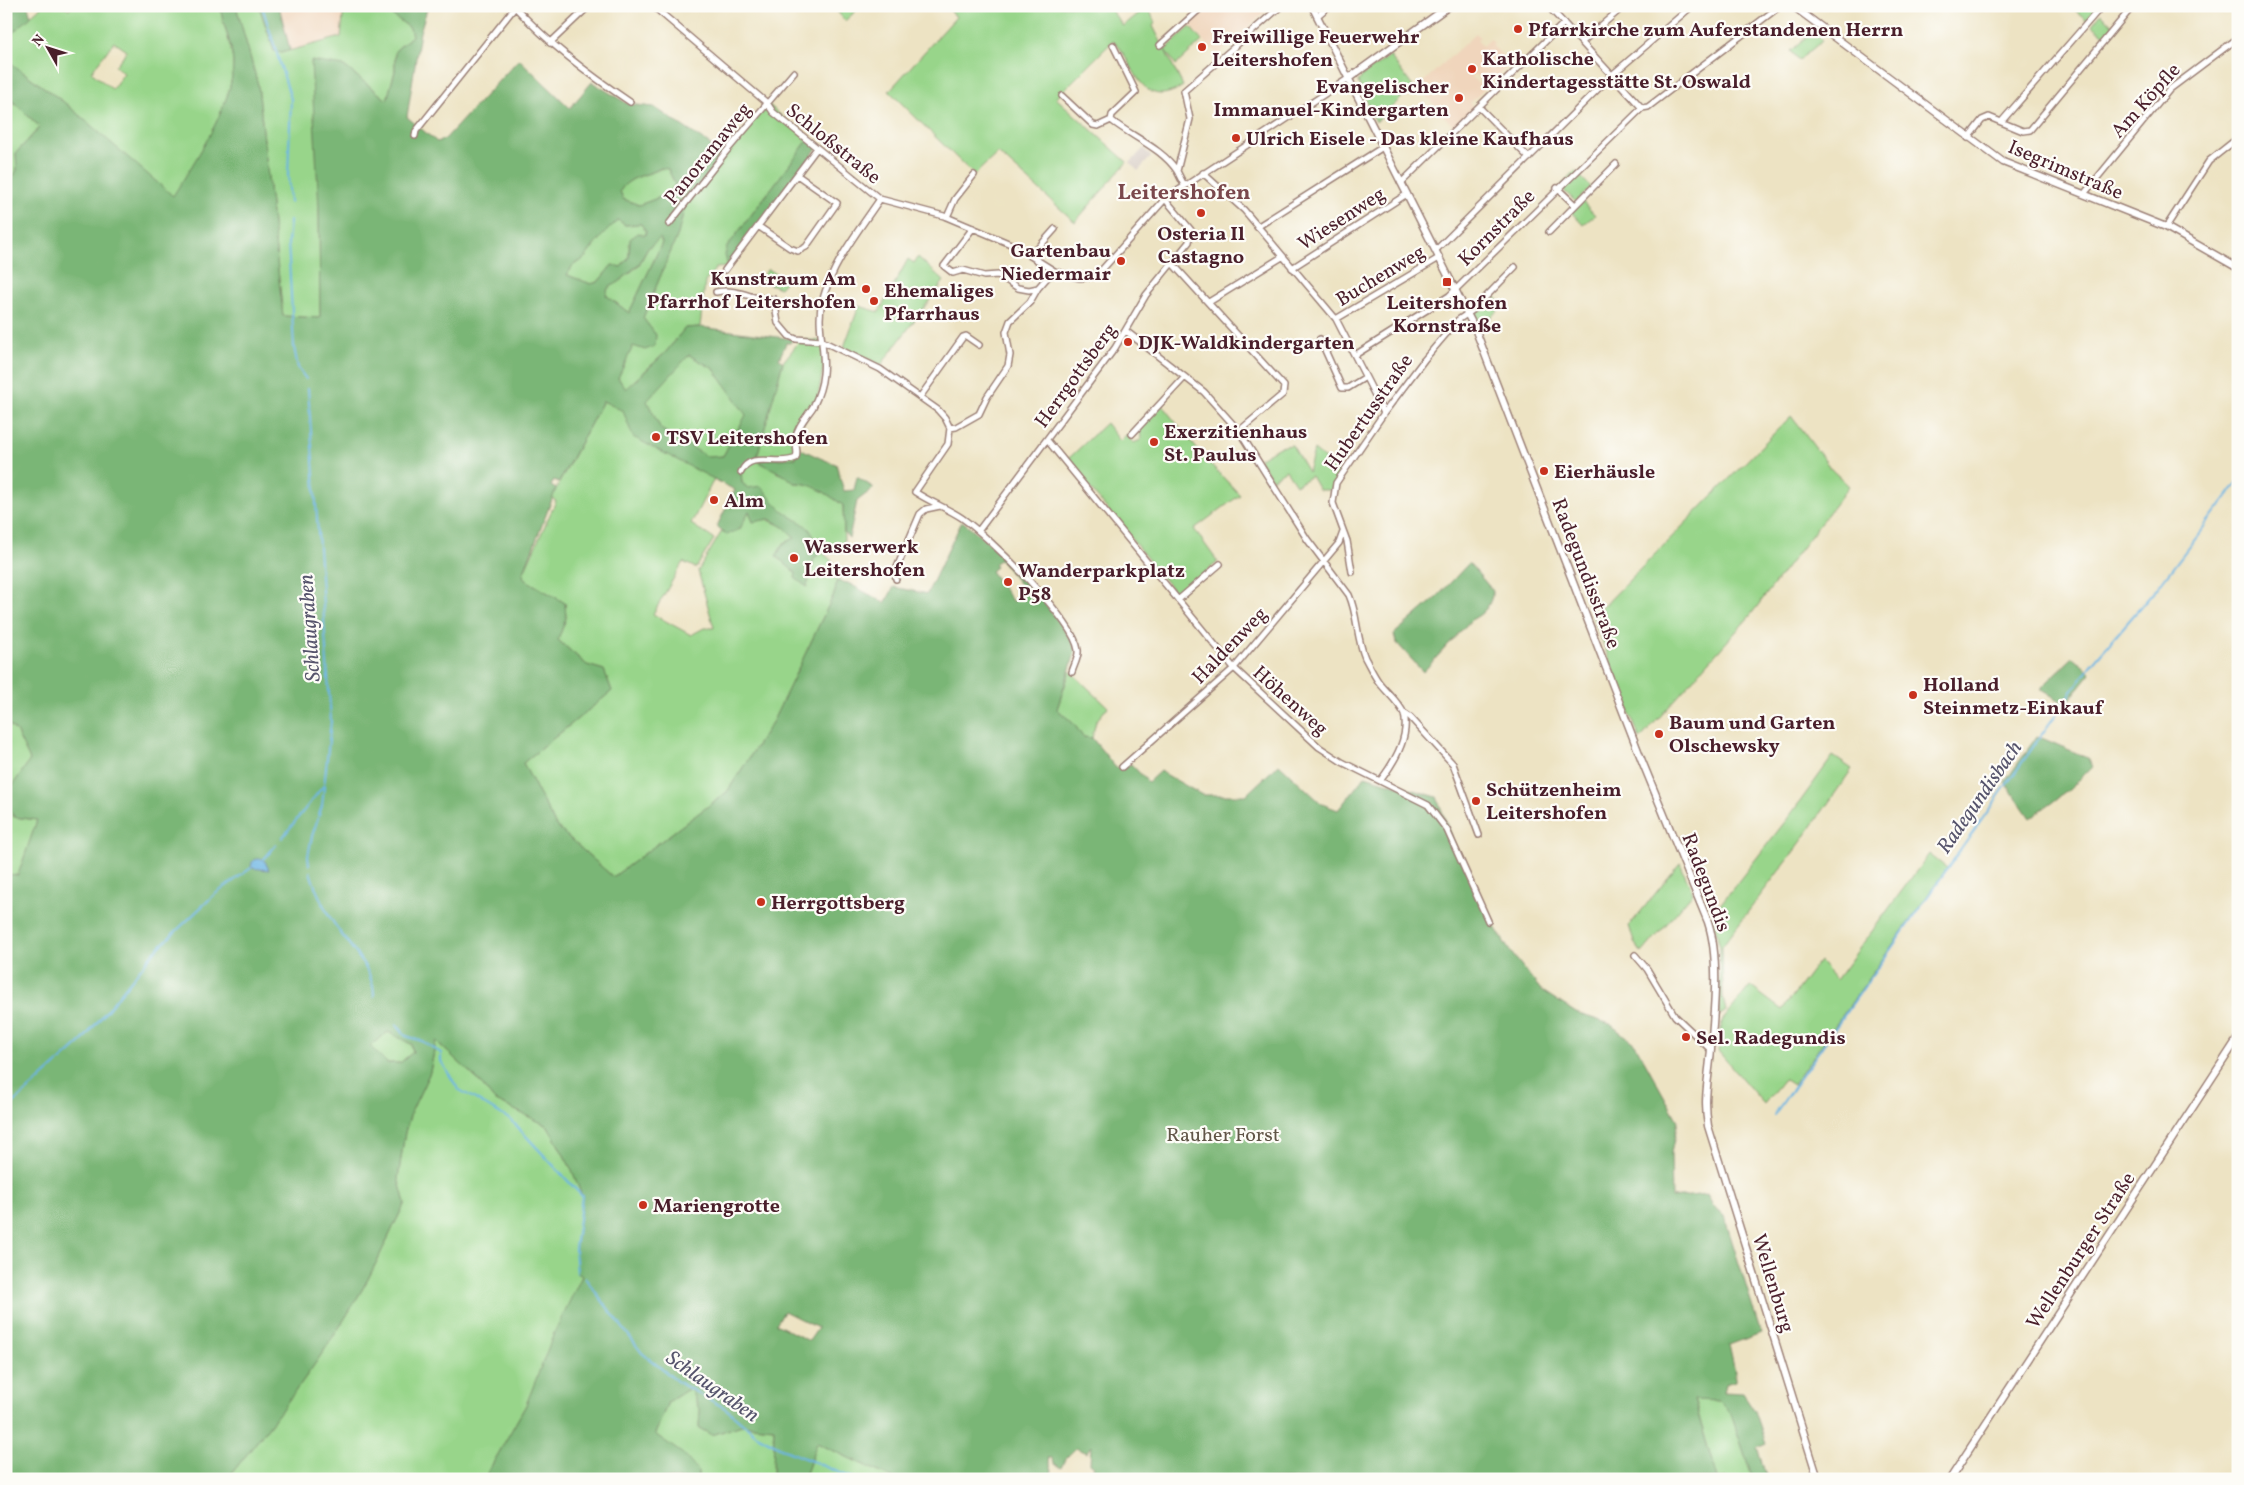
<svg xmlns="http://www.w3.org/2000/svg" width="2244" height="1485" font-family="Vollkorn,serif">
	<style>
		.built { fill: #f0d5bc }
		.industrial { fill: #cec1b9 }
		.green { fill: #98d58a; stroke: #717a5a; fill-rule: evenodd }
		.forest { fill: #7ab676; stroke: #626a50; fill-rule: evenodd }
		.water { fill: #6cb5e4; stroke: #5b6a88 }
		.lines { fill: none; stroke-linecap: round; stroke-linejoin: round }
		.stream { stroke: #6cb5e4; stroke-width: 2 }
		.minor-casing { stroke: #9c8177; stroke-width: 8 }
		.tertiary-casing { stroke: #9c8177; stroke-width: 9 }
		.minor { stroke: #fff; stroke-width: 5 }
		.tertiary { stroke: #fff; stroke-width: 6 }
		.poi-dot { fill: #c8321e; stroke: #fdfcf7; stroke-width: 2 }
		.labels { text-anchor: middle; stroke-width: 4.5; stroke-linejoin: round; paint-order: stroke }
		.poi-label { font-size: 20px; font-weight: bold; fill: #4a1f2b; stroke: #fdfcf7; text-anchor: start }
		.street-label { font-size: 20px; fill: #4a1f2b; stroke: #fdfcf7 }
		.park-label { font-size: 20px; fill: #615648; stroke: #fdfcf7 }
		.water-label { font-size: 21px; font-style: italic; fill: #56546c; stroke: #fdfcf7 }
		.quarter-label { font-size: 22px; font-weight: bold; fill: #7a484c; stroke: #fdfcf7 }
	</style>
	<rect width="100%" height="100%" fill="#fdfcf7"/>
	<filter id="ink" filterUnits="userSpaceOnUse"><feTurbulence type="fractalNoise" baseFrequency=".02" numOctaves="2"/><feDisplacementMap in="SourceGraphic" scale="10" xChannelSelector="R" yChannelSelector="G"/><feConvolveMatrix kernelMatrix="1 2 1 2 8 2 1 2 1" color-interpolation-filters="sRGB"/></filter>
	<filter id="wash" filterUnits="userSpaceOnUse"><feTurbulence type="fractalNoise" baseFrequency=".0096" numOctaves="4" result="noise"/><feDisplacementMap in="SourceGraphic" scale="20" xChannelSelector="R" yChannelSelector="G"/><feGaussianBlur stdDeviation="1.12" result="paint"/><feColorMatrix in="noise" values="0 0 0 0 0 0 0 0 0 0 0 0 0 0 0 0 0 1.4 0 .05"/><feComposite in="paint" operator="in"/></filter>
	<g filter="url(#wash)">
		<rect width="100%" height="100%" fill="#ede3c3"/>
		<path class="built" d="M279,6H344L341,37L290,50Z
			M1205,6H1272L1218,55L1187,23Z
			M1476,33L1480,37L1477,40L1482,46L1491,39L1494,43L1492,45L1510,64L1487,86L1475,74L1471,77L1485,89L1470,103L1474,107L1454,127L1418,87Z"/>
		<path class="industrial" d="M1144,148L1151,157L1138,171L1130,163Z"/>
		<path class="green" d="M42,6H64L69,10L72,6H220C223,25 231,43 233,62C236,101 193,164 173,197L65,103L8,61L11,33ZM114,42L127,51L115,66L124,73L112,89L91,72Z
			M236,6H259L274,51L281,53L341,37L344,6H380L410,28L412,36L395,51V71L387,100L344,66L319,209L320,318L283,316L258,85Z
			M833,6H861L845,21Z
			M947,6H1108L1123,26L1148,6L1155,23L1153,26L1183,86C1139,114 1136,61 1113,41L1056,98L1127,162L1075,222L998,153L974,175L889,91L956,17Z
			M2070,6H2095L2097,9L2088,21Z
			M2101,13L2114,27L2106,36L2092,25Z
			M1190,27L1202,41L1176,65L1165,50Z
			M1814,31L1822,41L1799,60L1791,51Z
			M1390,56L1413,87L1376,122L1358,82L1363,75Z
			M6,95L40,127L16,153L17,170L11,182L6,177Z
			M767,103L808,140L727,247L728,267L716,268L705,282L700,327L685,328L666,352L625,389L618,377L633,346L656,335L643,318L678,234L686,201Z
			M662,168L668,169L675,184L669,194L639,205L623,199L620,191C630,175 647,176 662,168Z
			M1575,171L1591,187L1576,202L1560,187Z
			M1582,201L1595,215L1583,225L1571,212Z
			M618,220L625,225L641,224L646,231L645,236L638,233L629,243V258L621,267L612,265L598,282L591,284L567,275L573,265C586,260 588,253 596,243C602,235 611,227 618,220Z
			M660,238L662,243L629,313L606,295L608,288L619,282L639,265L648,248Z
			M918,257L944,281L881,365L844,347L859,306L879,312L908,259L914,263Z
			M768,269L787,280L780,288L759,280Z
			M1491,293L1504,305L1482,325L1473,312Z
			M796,339L822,341L825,357L818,397L795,438L798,454L776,472L787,476L794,483C813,482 828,495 843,505L844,543L839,549L823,553L845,572L837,581L835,592L773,721L727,792L613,877L556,826L523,763L612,691L604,670L587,665L558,640L566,618L565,603L524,579L523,574L556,501L552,498L556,489L603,401L616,407L689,355L714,369L748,415L737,430L723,456L709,458L714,479L691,524L714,539L696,568L683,562L653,614L691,635L704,628H714L698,571L722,531L727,535L749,511L784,527L795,538L776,556L796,573V578L809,581L814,558L822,552L742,483L741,472L756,460L783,362L798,343Z
			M1161,404L1201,454L1240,495L1194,529L1218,562L1177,595L1067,460L1106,423L1120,441L1127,434L1133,443L1141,440L1140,429Z
			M1791,416L1832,470L1849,486L1749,617L1640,739L1593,617Z
			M1292,445L1308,472L1314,450L1341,472L1332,490H1319L1311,476L1296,485L1286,470L1272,479L1259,459L1279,447Z
			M1070,671L1108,707L1096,721L1092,738L1083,737L1074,724L1057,709Z
			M6,722L16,731L30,760L6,795Z
			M1833,756L1852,769L1801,842L1722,946L1723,997L1726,1011L1719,1016L1720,947L1712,915L1791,814Z
			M6,802L14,817L37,820L18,876L6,874Z
			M1929,854L1947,868L1793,1085L1784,1079L1764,1104L1718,1051L1722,1021L1750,986L1782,1010L1819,961L1836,980Z
			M1680,863L1693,893L1642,953L1635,944L1629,926Z
			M388,1032L411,1044L413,1052L400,1063H387L370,1046Z
			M436,1041L478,1080L494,1100L548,1126L572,1170L582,1196L575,1249L582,1276L526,1405L484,1479H227C278,1416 329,1350 368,1279C381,1254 392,1228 405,1203L398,1178L405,1132L412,1110L430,1072Z
			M690,1388L700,1411L699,1428L712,1435L742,1425L774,1428L773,1479H698V1471L655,1434L668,1402Z
			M1694,1399L1720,1401L1731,1414L1753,1479H1717Z
			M817,1443L894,1479H804Z"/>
		<path class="forest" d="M6,6H28L31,17L11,34L8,61L65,103L173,196C194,162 234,104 233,63C232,43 223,25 220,6H236L258,85L283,316L320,318L319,209L311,61L344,66L387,100L395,71V51L412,36L410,28L380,6H428L420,32L407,117L437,142L445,139L519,59L570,108L592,82L628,104L654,107L724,154L686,201L678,234L643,318L656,335L655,346L645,350L633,346L618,378L626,389L666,352L685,328L700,327L793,339L790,343H786L779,359L783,362L756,460L796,458V446C809,453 823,460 836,464L844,491L854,490L857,477L874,488L857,501L849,538L844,532L843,505C828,495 813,482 794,483C784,473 769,468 756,460L741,472L742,483L748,488L761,486C769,496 776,506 786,513C803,525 813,525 816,547L822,552L814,558L807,587L795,578L796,573L776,556L784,543L795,538L784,527L769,519L753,522L749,511L740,529L727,535L717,526L735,490L633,437L623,411L603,401L559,482L554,480L551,486L556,489L523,574L524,579L565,603L566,618L558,640L587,665L604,670L612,691L523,763L556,826L613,877L727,792L773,721L835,592L837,581L848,583L885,603L894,587L927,594L962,521C1007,554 1044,598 1074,645L1075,653L1057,709L1074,724L1083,737L1092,738L1116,768L1131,764L1148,782L1160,771L1202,795H1246L1279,764L1322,804L1338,810L1365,776L1437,797L1452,839L1484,909L1509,950L1541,990L1576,1013L1610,1024L1635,1044L1678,1121L1671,1153L1672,1198L1707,1194L1713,1206L1724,1216L1761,1333L1729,1345L1735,1372V1381L1725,1384L1723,1392L1743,1393L1755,1411L1766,1443L1757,1447L1767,1479H1753L1731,1414L1720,1401L1694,1400L1717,1479H1114L1107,1476L1104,1479H1089L1094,1466L1090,1463L1091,1446L1086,1453L1076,1448L1065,1459L1061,1468L1055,1464L1052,1458H1048L1052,1470L1050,1478L1046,1479H894L817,1443L804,1479H773L774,1428L742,1425L712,1435L699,1428L700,1411L690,1388L668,1402L655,1434L683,1454L698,1471V1479H484L526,1405L554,1333L582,1276L577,1273L575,1249L582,1196L572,1170L548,1126L494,1100L478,1080L436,1041L430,1072L412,1110L405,1132L398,1178L405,1203C392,1228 381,1254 368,1279C329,1350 278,1416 227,1479H6V874L18,875L37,820L14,817L6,802V795L30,760L16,731L6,722V177L11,181L17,170L16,153L40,127L6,95ZM661,168L668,169L675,184L669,194L639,205L623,199L620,191C630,175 647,176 661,168ZM618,220L625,225L641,224L646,231L645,235L638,233L630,239L629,258L621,267L612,265L598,282L591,284L567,275L573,265C586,260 588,253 596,243C602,235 611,227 618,220ZM660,238L662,243L629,313L606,295L608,288L619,282L639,264L648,248ZM689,355L714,369L746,415L723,456L708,457L661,429L647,401ZM1000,559L1026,592L1013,602L991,571L996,567L994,564ZM388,1032L411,1044L413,1052L400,1063H387L370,1046ZM784,1311L818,1328L809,1341L776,1324Z
			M259,6H279L290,50L281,53L274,51Z
			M808,140L817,148L728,267L725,255L727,247Z
			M1469,563L1493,591C1491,605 1484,614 1471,620L1423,672L1396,642L1394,634L1437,597Z
			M2073,657L2091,673L2066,704L2042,690V687Z
			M2037,736L2088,758L2092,767L2069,790L2030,818L2005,782Z"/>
		<path class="water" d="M256,859H264L269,870L251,868L252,862Z"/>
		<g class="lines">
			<path class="stream" d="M262,6L291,99L288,175L290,202
				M290,221L288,242L294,347L298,368L306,379
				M308,388L331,721L322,806L312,836L308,856L309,865
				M282,838L324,785
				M264,859L276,845
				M310,872C316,891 324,909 335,925C349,947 375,970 374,997
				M396,1024L406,1036L422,1041L441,1053V1061L458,1089L511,1120L582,1196L575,1249L577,1273
				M8,1108L83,1040L154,952L214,895L251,868
				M1774,1115L2090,666L2158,587L2238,482
				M585,1278L642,1353L678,1382L725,1408L757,1435L787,1451L855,1479"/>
		</g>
	</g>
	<g filter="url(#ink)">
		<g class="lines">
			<defs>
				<path id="minor" d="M514,6C549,44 587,73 630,102
					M653,6L767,103L773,112L880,199L944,216L1013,245L1056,272L1080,278L1091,277L1100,272L1165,199L1349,78
					M1548,6L1642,108
					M1317,16L1329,6
					M1582,42L1624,6
					M550,43L589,6
					M1160,45L1203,6
					M1062,96L1093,125L1098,126L1111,120C1132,137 1162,148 1177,171
					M1479,107L1529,158
					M1111,120L1112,115L1136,92L1113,45
					M2002,121L2102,6
					M415,136L416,131L516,6
					M1968,138L1982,120L1989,117L2023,131L2030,130L2133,6
					M1203,173L1244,210L1336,319L1384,413
					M1401,183L1564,23
					M1184,185L1177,171L1190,119L1184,91L1281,6
					M1557,188L1575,205
					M2084,194L2170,89L2238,38
					M947,217L955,199L974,175
					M669,224L725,153L794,72
					M758,226L790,248L798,251L806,247L837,203L797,175
					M1257,227L1383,147
					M2166,227L2209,161L2238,138
					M973,228L944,266L953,273L963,270L984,276L998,275L1018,288L1029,290L1038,288L1053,271
					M1549,232L1616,164
					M1436,250L1612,75L1692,6
					M1031,256L1055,229
					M1172,263L1284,386L1283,394L1239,431
					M1292,268L1407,194
					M725,270L817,148
					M716,292C731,289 743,294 757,298C763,299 768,298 774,299L778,323L789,336L796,339L822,341L880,369L938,410L945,418L950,428L948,444L915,492C930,502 947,508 962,518C988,536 1074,620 1078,650C1079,657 1074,665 1072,672
					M1209,302L1282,257
					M1336,319L1439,258
					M1126,331L1204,392L1239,431L1307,539L1349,595C1358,615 1356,637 1365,658C1369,665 1373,674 1378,681C1385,691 1400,703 1404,714C1410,737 1393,764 1380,781
					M1320,339L1342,388H1348L1364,378
					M1355,355L1449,296L1642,108L1648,107L1780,6
					M920,397L963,337L966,336L979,345
					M950,428L956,427L979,414L987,397L1008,366L1010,355L1006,332L1010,321L1030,302L1038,288
					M1132,434L1185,377
					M1047,440L1234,668L1319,747L1342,762L1428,805L1447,830L1488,921
					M741,472C751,450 778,467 796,458C799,451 794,444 796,436C798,425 807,416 813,407C818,397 822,385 823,374C826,350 816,325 822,302C832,264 858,231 880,199
					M979,530L1115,348L1146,295L1189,242L1191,230L1165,199
					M1352,572L1347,541L1333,503L1336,483L1384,413L1424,360L1458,320L1473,310L1515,267
					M896,579L895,572L920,514L926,509L940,506
					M1178,600L1220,564
					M1404,713L1410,717L1453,764L1479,835
					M1122,767L1234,668L1339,543L1343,532
					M1635,955L1647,969L1675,1016L1711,1050"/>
				<path id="tertiary" d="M1312,6L1476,331L1642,761L1708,922C1720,959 1714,1011 1711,1049C1709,1078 1703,1097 1708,1126L1818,1479
					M1793,6L2003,162L2166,227L2238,268
					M1349,78L1449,6
					M1950,1479L2238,1038"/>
			</defs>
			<use href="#minor" class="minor-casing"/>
			<use href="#tertiary" class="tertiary-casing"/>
			<use href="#minor" class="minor"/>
			<use href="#tertiary" class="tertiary"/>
		</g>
	</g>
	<g class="poi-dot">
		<circle cx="1518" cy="29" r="5"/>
		<circle cx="1202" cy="47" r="5"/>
		<circle cx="1472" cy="69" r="5"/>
		<circle cx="1459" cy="98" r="5"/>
		<circle cx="1236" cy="138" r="5"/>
		<circle cx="1201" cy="213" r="5"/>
		<circle cx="1121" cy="261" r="5"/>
		<rect x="1442" y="277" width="10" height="10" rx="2.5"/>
		<circle cx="866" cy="289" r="5"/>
		<circle cx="874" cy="301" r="5"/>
		<circle cx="1128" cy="342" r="5"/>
		<circle cx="656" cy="437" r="5"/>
		<circle cx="1154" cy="442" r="5"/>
		<circle cx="1544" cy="471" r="5"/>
		<circle cx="714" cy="500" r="5"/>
		<circle cx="794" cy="558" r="5"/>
		<circle cx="1008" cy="582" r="5"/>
		<circle cx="1913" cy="695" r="5"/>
		<circle cx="1659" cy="734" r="5"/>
		<circle cx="1476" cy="801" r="5"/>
		<circle cx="761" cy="902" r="5"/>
		<circle cx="1686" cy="1037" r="5"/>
		<circle cx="643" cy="1205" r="5"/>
	</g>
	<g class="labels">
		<g class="poi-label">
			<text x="1528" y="36">Pfarrkirche zum Auferstandenen Herrn</text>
			<text x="1212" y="43">Freiwillige Feuerwehr<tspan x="1212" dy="23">Leitershofen</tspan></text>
			<text x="1482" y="65">Katholische<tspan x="1482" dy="23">Kindertagesstätte St. Oswald</tspan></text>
			<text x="1449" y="93" text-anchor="end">Evangelischer<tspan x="1449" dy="23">Immanuel-Kindergarten</tspan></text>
			<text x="1246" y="145">Ulrich Eisele - Das kleine Kaufhaus</text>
			<text x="1201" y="240" text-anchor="middle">Osteria Il<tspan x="1201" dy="23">Castagno</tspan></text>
			<text x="1111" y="257" text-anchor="end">Gartenbau<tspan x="1111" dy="23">Niedermair</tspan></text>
			<text x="856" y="285" text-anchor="end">Kunstraum Am<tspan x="856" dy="23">Pfarrhof Leitershofen</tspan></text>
			<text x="884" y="297">Ehemaliges<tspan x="884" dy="23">Pfarrhaus</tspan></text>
			<text x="1447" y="309" text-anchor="middle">Leitershofen<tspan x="1447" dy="23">Kornstraße</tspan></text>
			<text x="1138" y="349">DJK-Waldkindergarten</text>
			<text x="1164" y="438">Exerzitienhaus<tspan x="1164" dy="23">St. Paulus</tspan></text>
			<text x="666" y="444">TSV Leitershofen</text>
			<text x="1554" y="478">Eierhäusle</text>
			<text x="724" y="507">Alm</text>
			<text x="804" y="553">Wasserwerk<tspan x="804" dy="23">Leitershofen</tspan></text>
			<text x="1018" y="577">Wanderparkplatz<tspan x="1018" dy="23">P58</tspan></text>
			<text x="1923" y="691">Holland<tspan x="1923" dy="23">Steinmetz-Einkauf</tspan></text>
			<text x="1669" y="729">Baum und Garten<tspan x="1669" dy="23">Olschewsky</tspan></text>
			<text x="1486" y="796">Schützenheim<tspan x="1486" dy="23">Leitershofen</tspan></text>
			<text x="771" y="909">Herrgottsberg</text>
			<text x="1696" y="1044">Sel. Radegundis</text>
			<text x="653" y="1212">Mariengrotte</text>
		</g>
		<g class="street-label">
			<text transform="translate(2145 100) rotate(-48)" y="7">Am Köpfle</text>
			<text transform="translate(834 143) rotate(39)" y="7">Schloßstraße</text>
			<text transform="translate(707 153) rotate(-51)" y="7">Panoramaweg</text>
			<text transform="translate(2066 169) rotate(23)" y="7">Isegrimstraße</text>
			<text transform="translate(1341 218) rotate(-33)" y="7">Wiesenweg</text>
			<text transform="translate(1496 227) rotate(-45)" y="7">Kornstraße</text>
			<text transform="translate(1380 275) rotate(-31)" y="7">Buchenweg</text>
			<text transform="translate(1075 375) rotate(-54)" y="7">Herrgottsberg</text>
			<text transform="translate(1368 412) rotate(-55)" y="7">Hubertusstraße</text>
			<text transform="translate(1587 573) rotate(69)" y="7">Radegundisstraße</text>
			<text transform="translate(1229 645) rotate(-46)" y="7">Haldenweg</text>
			<text transform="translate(1291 700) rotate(42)" y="7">Höhenweg</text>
			<text transform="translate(1707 882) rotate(69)" y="7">Radegundis</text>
			<text transform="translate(2080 1250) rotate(-57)" y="7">Wellenburger Straße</text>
			<text transform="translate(1774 1283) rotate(73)" y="7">Wellenburg</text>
		</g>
		<g class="park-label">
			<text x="1223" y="1141">Rauher Forst</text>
		</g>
		<g class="water-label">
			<text transform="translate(309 628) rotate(-94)" y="7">Schlaugraben</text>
			<text transform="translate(1979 797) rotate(-55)" y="7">Radegundisbach</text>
			<text transform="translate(713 1386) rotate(35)" y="7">Schlaugraben</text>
		</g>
		<g class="quarter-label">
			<text x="1184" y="199">Leitershofen</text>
		</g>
	</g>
	<rect width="2244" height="1485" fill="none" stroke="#fdfcf7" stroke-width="25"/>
	<g transform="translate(48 48) rotate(309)" stroke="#fdfcf7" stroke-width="4" paint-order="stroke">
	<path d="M0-4L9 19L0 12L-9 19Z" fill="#4a1f2b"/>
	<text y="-8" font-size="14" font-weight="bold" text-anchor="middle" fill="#4a1f2b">N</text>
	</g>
</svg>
